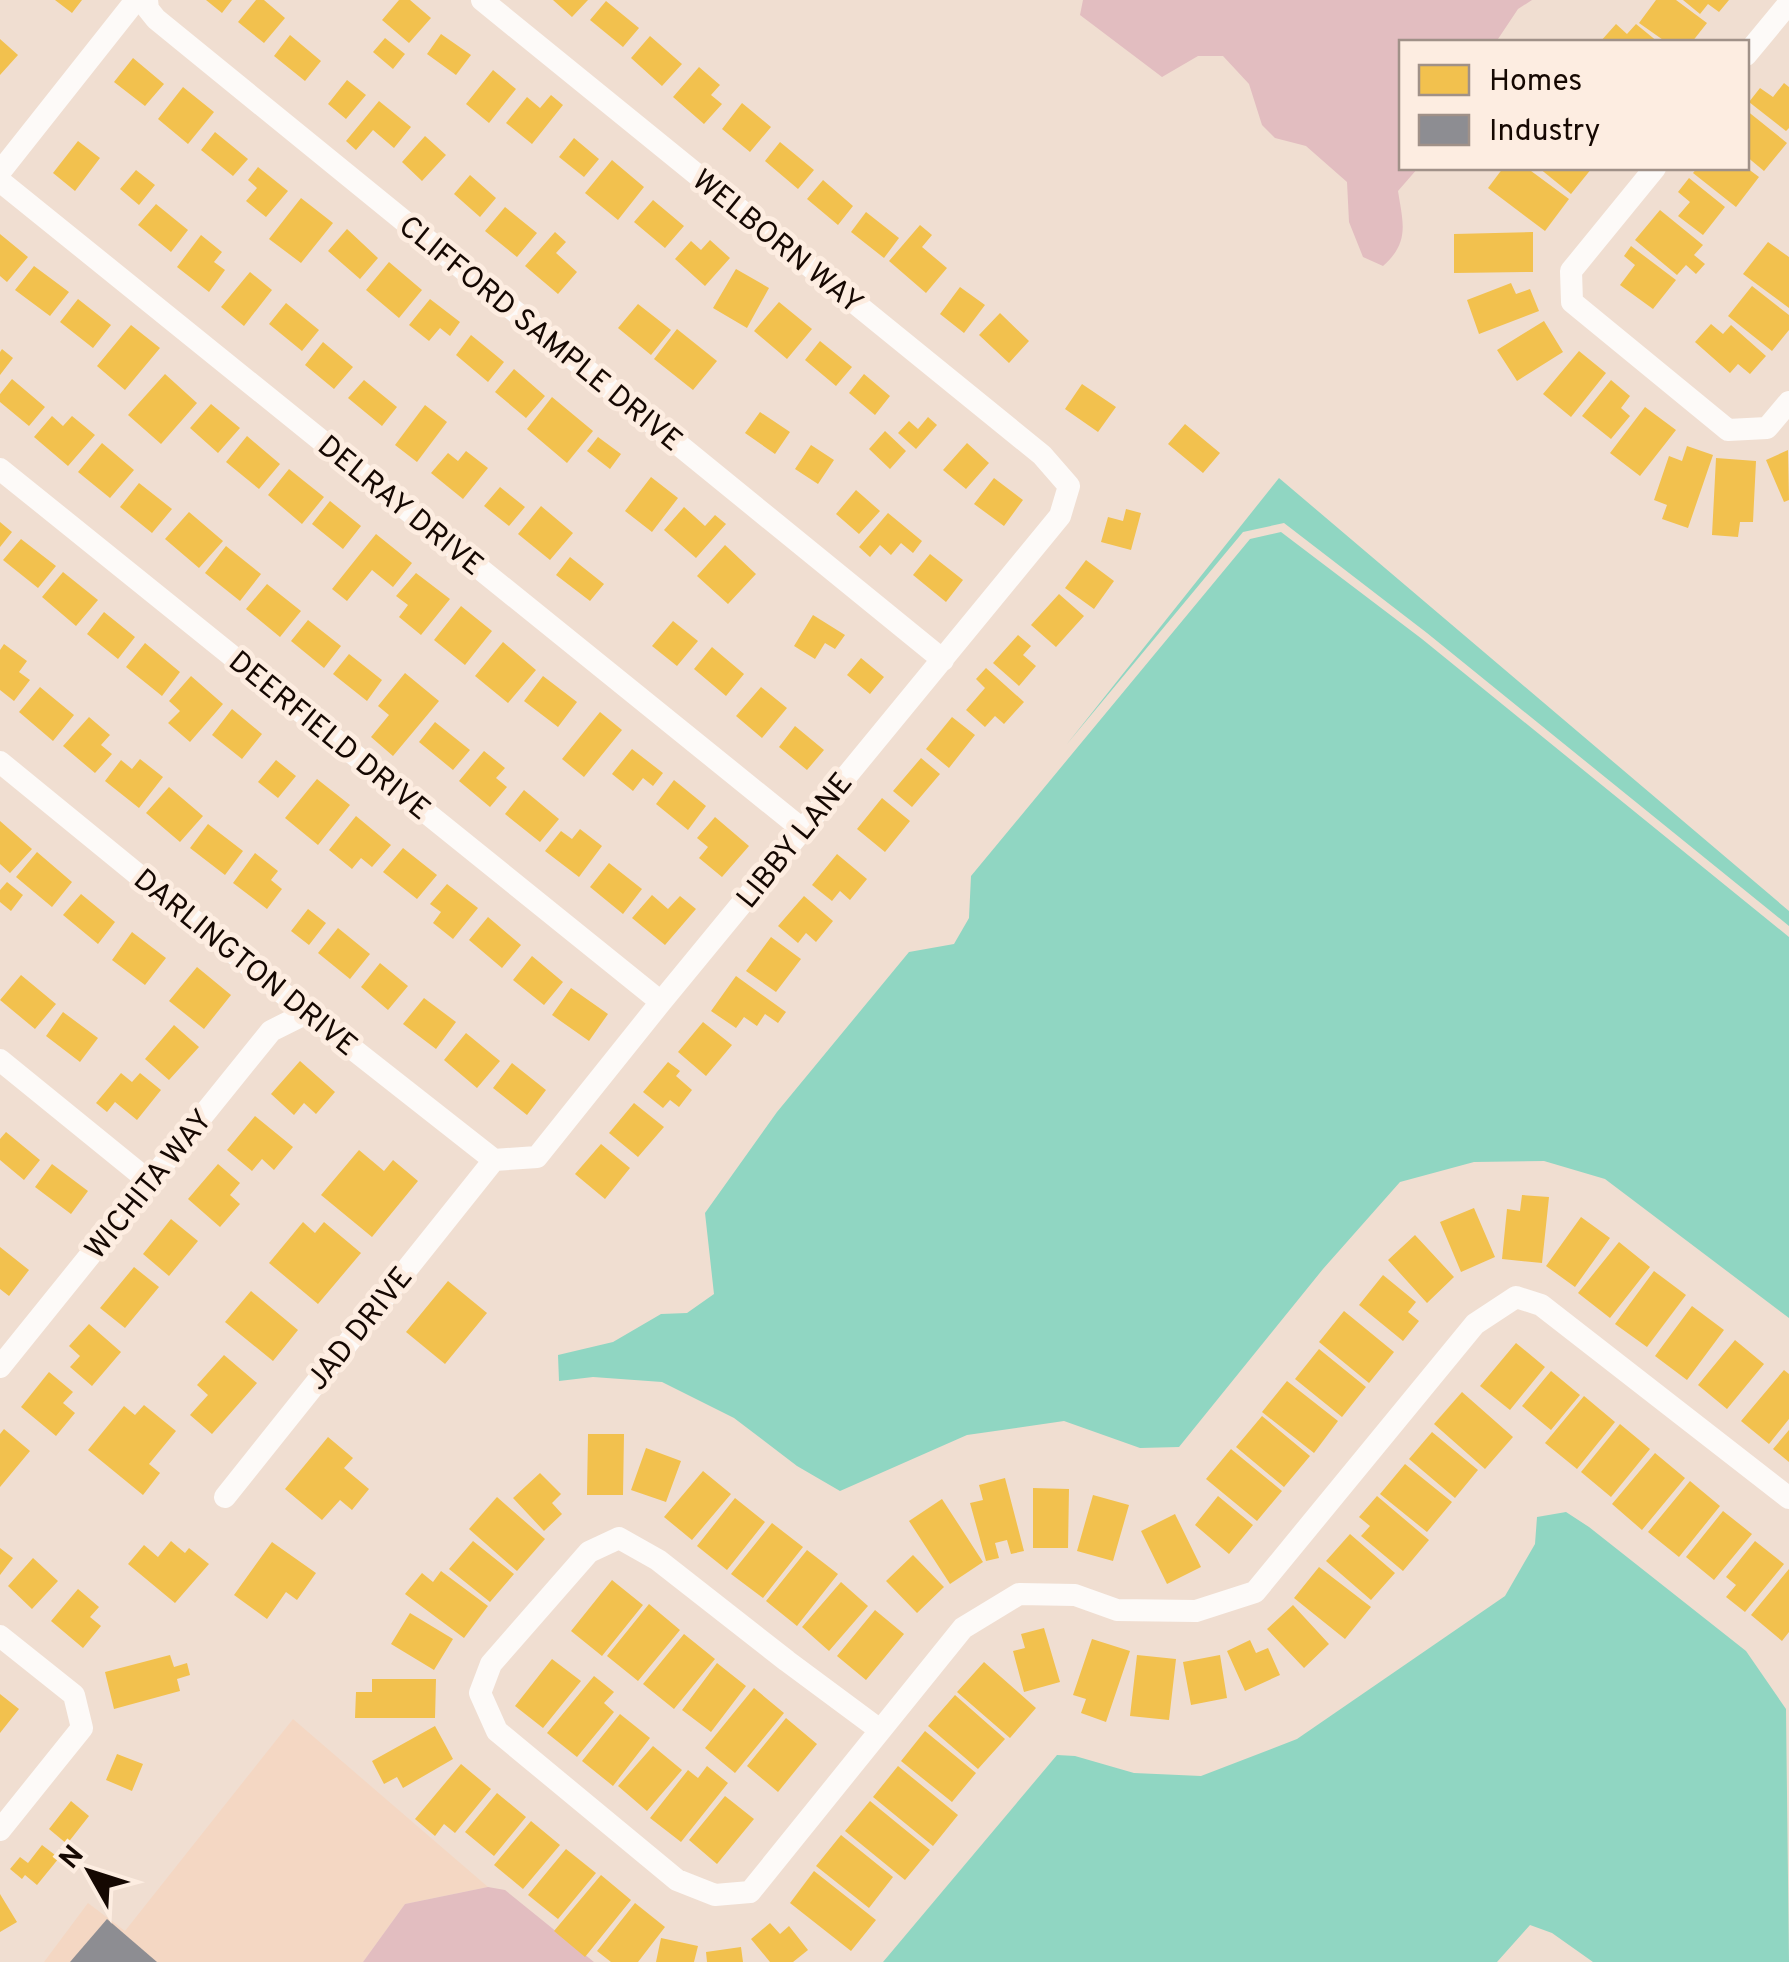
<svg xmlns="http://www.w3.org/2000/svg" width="1789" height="1962" font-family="Overpass,sans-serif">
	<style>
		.built { fill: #f4d7c3 }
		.green { fill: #e2bdc0 }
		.water { fill: #90d6c2 }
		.homes { fill: #f2c14e }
		.industry { fill: #8d8d92 }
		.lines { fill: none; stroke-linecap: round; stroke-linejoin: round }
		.street { stroke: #fdfaf8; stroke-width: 22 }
		.labels { text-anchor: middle; stroke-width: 10; stroke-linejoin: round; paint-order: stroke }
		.street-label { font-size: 30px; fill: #150802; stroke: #fdede1 }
	</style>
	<rect width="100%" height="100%" fill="#f0ded1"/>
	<path class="built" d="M293,1719L488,1887L405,1904L363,1962H44L88,1903L125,1931Z"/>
	<path class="green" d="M1083,0H1532L1518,9L1496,42H1402V168H1418L1398,191C1403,223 1410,242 1383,266L1363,257L1349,222L1347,182L1306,146L1275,138L1262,125L1249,84L1223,56H1198L1162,77L1080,15Z
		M488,1887L505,1890L594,1962H363L405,1904Z"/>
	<path class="water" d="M1279,478L1789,911V926L1427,633L1284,523L1243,532L1067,744Z
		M1281,532L1422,639L1789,937V1318L1605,1179L1544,1161L1474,1162L1400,1182L1323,1269L1179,1447L1140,1448L1064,1421L967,1435L840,1491L797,1466L734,1418L662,1382L593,1377L559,1381L558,1355L613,1342L661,1314L687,1313L714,1294L705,1213L777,1112L909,952L954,944L969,918L971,876L1250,539Z
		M1566,1512L1589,1527L1746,1651L1786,1709L1789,1962H1593L1552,1933L1530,1925L1497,1962H883L1057,1755L1075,1756L1134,1773L1201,1776L1297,1739L1505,1596L1535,1544L1537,1517Z"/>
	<path class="homes" d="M55,0H82L72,13Z
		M206,0H232L222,13Z
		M256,0H264L285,18L264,43L238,22Z
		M399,0H410L431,18L409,43L382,20Z
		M553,0H588L572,17Z
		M1656,0H1676L1707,23L1692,42H1666L1639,23Z
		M1683,0H1729L1719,12L1708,4L1700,14Z
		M606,1L639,28L623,47L590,20Z
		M1616,24L1627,34L1636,24L1658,42H1600Z
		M441,34L471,55L456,75L427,54Z
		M290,35L321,61L305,81L274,56Z
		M650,36L682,64L662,86L631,58Z
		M385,38L405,54L393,69L373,52Z
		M0,39L18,55L0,75Z
		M133,58L164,84L145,106L114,82Z
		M699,67L720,85L711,95L722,104L704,124L673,97Z
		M493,70L516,89L489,123L466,104Z
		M347,80L366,95L346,119L328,104Z
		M1784,83L1789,87V128L1786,131L1749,102L1760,88L1773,97Z
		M183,87L214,112L188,144L158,119Z
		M551,95L563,105L532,144L506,123L527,97L540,108Z
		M379,101L411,127L394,148L373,130L356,150L346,141Z
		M742,103L771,127L750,152L722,129Z
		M1746,110L1787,143L1764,171L1746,156Z
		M215,132L248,159L233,176L201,150Z
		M425,136L446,155L422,181L402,162Z
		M574,138L599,159L584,177L559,157Z
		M78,141L100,158L75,191L53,173Z
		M780,142L814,170L798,189L765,161Z
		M612,160L644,187L618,220L585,193Z
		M258,167L288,191L266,217L246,201L257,188L248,180Z
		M1503,168H1527L1569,199L1545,231L1488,188Z
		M1539,168H1592L1571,194Z
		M1697,168H1747L1759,177L1736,207L1693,173Z
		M136,170L155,185L139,205L120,189Z
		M470,175L496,198L480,217L454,194Z
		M1689,178L1725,207L1703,235L1678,216L1690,202L1678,192Z
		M823,180L853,206L838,225L807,199Z
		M301,198L333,223L301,263L269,239Z
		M653,200L684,226L665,248L634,222Z
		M156,204L188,230L171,252L138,225Z
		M505,207L537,233L517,257L485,231Z
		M1660,210L1703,245L1694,255L1705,264L1696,274L1686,265L1677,275L1635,240Z
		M866,212L899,238L884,258L851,232Z
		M920,225L932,235L922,247L947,268L926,293L889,261Z
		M347,229L378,258L360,279L328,251Z
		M555,232L566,242L556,253L577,272L558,294L525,266Z
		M1533,232V272L1454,273V234Z
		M0,234L28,257L7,282L0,276Z
		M201,235L222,252L214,262L225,270L209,292L177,267Z
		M710,240L730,258L705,286L675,259L691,241L701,250Z
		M1768,242L1789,257V308L1743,274Z
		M1631,246L1676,280L1653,309L1620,285L1635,265L1624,256Z
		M389,262L422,290L399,318L366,290Z
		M34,266L69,292L50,316L15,290Z
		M736,269L769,288L747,328L713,308Z
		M250,272L272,290L244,326L221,307Z
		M1511,283L1516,294L1530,289L1539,311L1479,334L1467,300Z
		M1752,286L1789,315V330L1772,351L1728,316Z
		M960,287L985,305L964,333L940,314Z
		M78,299L111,325L93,348L60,322Z
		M430,299L460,322L450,336L440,328L429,341L409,325Z
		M779,302L812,329L787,359L754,331Z
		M286,303L319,330L302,351L269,324Z
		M638,304L671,330L651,355L618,328Z
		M1000,313L1029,341L1009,363L979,335Z
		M1544,321L1563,352L1517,381L1497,350Z
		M1711,324L1723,334L1731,325L1766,356L1750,374L1738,364L1730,373L1695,342Z
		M131,325L160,348L125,390L97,366Z
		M677,329L717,361L693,390L654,359Z
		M471,335L504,362L488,382L456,355Z
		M820,341L852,367L836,386L805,360Z
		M323,342L353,367L334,389L305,365Z
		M2,349L13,358L0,375V352Z
		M1579,351L1606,373L1571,417L1543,394Z
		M514,369L545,396L526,418L495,392Z
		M165,374L197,403L161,444L128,415Z
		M864,374L890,396L875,415L849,393Z
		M12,379L45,407L29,426L0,402V394Z
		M364,380L397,407L382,426L348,398Z
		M1611,380L1630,396L1621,408L1630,416L1611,439L1582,416Z
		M1082,384L1116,407L1098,432L1065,409Z
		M552,397L593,431L567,463L527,429Z
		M211,404L240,428L218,453L190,428Z
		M425,405L447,422L417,462L395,445Z
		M1645,407L1676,430L1640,476L1610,453Z
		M760,412L790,432L775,454L745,433Z
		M52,416L63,426L72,416L95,435L68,466L34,437Z
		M928,417L937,425L916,449L898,433L909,421L918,429Z
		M1185,424L1220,453L1203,473L1168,444Z
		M885,431L906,451L890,469L869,449Z
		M247,436L280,464L259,489L226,462Z
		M598,437L621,454L610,469L587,451Z
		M102,443L134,470L110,498L78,472Z
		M967,443L989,463L966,489L943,470Z
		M811,445L834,460L818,484L795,469Z
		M1687,446L1713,455L1688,528L1662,519L1667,505L1654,500L1669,456L1682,461Z
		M1788,450L1789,500L1784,502L1766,460Z
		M466,451L488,468L463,499L431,473L448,453L458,461Z
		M1716,458L1756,461L1753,522H1740L1738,537L1712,535Z
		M289,469L324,497L302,524L268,495Z
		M651,477L678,498L652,532L625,511Z
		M994,478L1023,500L1004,526L974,504Z
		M139,483L172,509L152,533L120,507Z
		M500,487L525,507L509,526L484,506Z
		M856,490L880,511L859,534L836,514Z
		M330,501L361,526L343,549L312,524Z
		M541,506L573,533L550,560L518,534Z
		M684,507L705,526L715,515L726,524L696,558L664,530Z
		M1126,509L1141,513L1131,550L1101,542L1108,517L1123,521Z
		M189,512L223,541L199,568L165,539Z
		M888,513L922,541L913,553L901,543L891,555L880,545L870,557L859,547Z
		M0,522L12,532L0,547Z
		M376,534L412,563L393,587L372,570L347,601L332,589Z
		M21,539L56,566L38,588L3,560Z
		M725,545L756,574L728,604L697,576Z
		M226,546L261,574L240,601L205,573Z
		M930,554L963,580L946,602L913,575Z
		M570,557L604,584L590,601L556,575Z
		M1086,560L1114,581L1094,609L1065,588Z
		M63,572L98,600L76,626L42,597Z
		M416,573L450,599L421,635L399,617L408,605L396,596Z
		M267,584L301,611L280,637L246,609Z
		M1059,594L1084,616L1056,647L1031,625Z
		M461,606L492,631L465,665L434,640Z
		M104,612L135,637L118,659L87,634Z
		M813,615L845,635L835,649L825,643L815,659L794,646Z
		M308,620L341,646L324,668L291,641Z
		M673,621L698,641L677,666L652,646Z
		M1018,635L1031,646L1023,655L1036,666L1019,686L993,663Z
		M503,642L536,670L508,703L475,676Z
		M145,643L180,672L162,696L126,667Z
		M4,644L27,661L19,672L30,680L14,701L0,690V650Z
		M712,647L744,674L726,696L694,669Z
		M349,654L382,680L367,701L333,674Z
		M861,658L884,677L870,694L847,675Z
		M986,668L1024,702L1004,724L995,716L985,727L966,710L985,688L976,679Z
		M405,673L439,701L393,756L371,737L389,715L378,706Z
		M191,676L223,704L190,742L168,723L180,711L169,701Z
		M543,676L577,702L558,727L524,701Z
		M40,687L74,715L53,741L19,712Z
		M761,687L787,708L762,738L736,716Z
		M232,709L262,734L242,759L212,735Z
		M600,712L622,730L584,777L562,759Z
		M89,717L110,735L101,745L112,754L95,773L63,746Z
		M952,717L975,735L949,768L926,749Z
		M435,722L470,750L453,770L419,742Z
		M795,726L824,750L807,770L779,747Z
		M632,749L663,773L653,786L643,778L633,791L612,774Z
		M484,751L505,768L496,778L507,787L490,807L459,781Z
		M921,758L940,774L912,807L893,791Z
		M140,759L163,777L139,808L105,781L121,760L132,769Z
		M276,760L296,776L278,798L258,782Z
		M317,779L350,805L318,845L285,818Z
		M674,780L706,806L688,830L656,804Z
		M169,787L203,816L180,842L146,813Z
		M524,790L559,819L540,842L505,814Z
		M882,798L910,821L885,852L857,829Z
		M356,816L391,845L372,867L361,858L352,869L329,850Z
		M715,817L749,846L722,877L699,858L708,847L697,838Z
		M0,821L32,849L10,873L0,864Z
		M208,824L243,851L225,875L190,848Z
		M580,829L602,846L579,877L545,851L561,831L572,839Z
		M403,848L437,875L417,899L383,872Z
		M37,852L72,882L52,907L16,877Z
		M255,853L278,871L271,880L282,889L267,909L233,883Z
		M837,854L867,879L850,900L840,891L832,901L812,885Z
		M609,863L642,889L623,914L590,887Z
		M7,882L23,895L11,911L0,902V890Z
		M447,884L478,908L453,939L433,923L441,912L430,904Z
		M81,894L115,922L98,944L63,915Z
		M652,895L668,909L680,896L696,909L665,945L632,918Z
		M804,896L833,921L816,942L806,933L798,943L778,926Z
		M308,909L326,923L309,945L291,931Z
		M488,917L521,945L502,968L469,940Z
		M338,928L370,954L350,979L318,953Z
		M132,932L166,958L145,985L112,960Z
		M771,937L801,959L776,992L746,971Z
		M532,956L563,982L544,1005L513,980Z
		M380,963L408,986L388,1010L361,987Z
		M197,967L231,995L204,1029L169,1001Z
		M21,975L56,1004L35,1029L0,1000Z
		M736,976L786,1012L778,1023L765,1014L757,1026L744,1017L736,1028L711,1011Z
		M571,988L608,1014L589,1041L552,1015Z
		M424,998L456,1022L436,1049L403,1024Z
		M63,1012L98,1038L80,1062L46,1036Z
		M703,1022L732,1045L706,1076L678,1052Z
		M174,1025L199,1047L169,1080L145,1059Z
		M466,1033L500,1061L477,1088L444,1060Z
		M300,1061L335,1092L316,1114L304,1103L294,1115L271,1094Z
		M668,1062L680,1071L676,1076L692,1090L679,1107L670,1100L663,1108L643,1092Z
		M512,1063L546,1090L527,1115L493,1088Z
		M121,1073L132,1082L140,1073L161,1090L137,1120L115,1102L107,1112L96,1103Z
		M634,1103L664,1127L638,1157L609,1133Z
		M255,1116L293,1147L274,1170L262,1159L252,1171L227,1150Z
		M6,1132L40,1160L24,1180L0,1160V1139Z
		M601,1144L630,1168L605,1199L575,1174Z
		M359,1150L384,1171L393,1160L418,1181L372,1237L321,1195Z
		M52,1164L88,1191L71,1214L35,1187Z
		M218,1164L240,1183L230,1195L240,1204L220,1227L188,1199Z
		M1522,1195L1549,1197L1542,1263L1502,1259L1507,1209L1520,1211Z
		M1474,1208L1495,1257L1461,1272L1440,1222Z
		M1581,1217L1610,1238L1575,1287L1546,1266Z
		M171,1219L198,1241L169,1276L143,1254Z
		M303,1222L315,1233L324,1222L361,1253L318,1304L269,1263Z
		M1415,1235L1454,1277L1427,1303L1388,1260Z
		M1619,1242L1650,1267L1610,1318L1578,1293Z
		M0,1247L29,1270L9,1296L0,1289Z
		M134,1267L159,1287L125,1328L100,1308Z
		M1654,1271L1686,1295L1647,1347L1615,1324Z
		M1383,1275L1416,1302L1408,1312L1419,1321L1403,1341L1359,1305Z
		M448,1281L487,1313L445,1364L406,1332Z
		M251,1291L298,1330L273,1361L225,1322Z
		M1692,1306L1724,1330L1687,1380L1655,1356Z
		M1344,1311L1394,1352L1369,1383L1319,1342Z
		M89,1324L121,1352L92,1386L70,1367L80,1356L69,1346Z
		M1735,1340L1764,1364L1727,1409L1698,1385Z
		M1516,1343L1545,1367L1510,1410L1480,1386Z
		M1319,1349L1366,1387L1342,1417L1295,1379Z
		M224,1355L257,1383L212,1434L190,1415L208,1395L197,1385Z
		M1784,1370L1789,1374V1419L1769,1444L1741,1421Z
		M1551,1371L1580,1395L1551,1430L1522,1406Z
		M49,1372L73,1392L63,1403L75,1413L56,1436L21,1407Z
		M1287,1381L1338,1421L1314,1453L1262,1412Z
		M1462,1392L1513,1437L1485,1469L1434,1424Z
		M1584,1396L1615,1422L1577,1469L1545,1443Z
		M144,1405L176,1431L149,1464L160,1473L143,1495L88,1450L124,1406L135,1415Z
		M1262,1416L1310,1456L1284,1487L1236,1447Z
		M1620,1424L1650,1449L1611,1497L1581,1472Z
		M4,1429L30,1451L0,1487V1434Z
		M1789,1430V1462L1773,1449Z
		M1432,1432L1478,1470L1455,1498L1409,1459Z
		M588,1434H624L623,1495H587Z
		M328,1437L353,1458L344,1468L369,1489L352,1510L340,1500L322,1520L285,1489Z
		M646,1448L681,1461L666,1502L631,1490Z
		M1231,1449L1282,1491L1257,1521L1206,1479Z
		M1655,1453L1685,1478L1642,1530L1612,1504Z
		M1405,1464L1452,1502L1427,1532L1380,1494Z
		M703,1471L731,1494L692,1540L664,1517Z
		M540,1473L561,1494L552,1503L562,1514L544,1531L513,1498Z
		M1005,1478L1024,1551L1011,1554L1007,1540L995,1543L999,1558L986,1561L970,1503L983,1500L979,1485Z
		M1690,1481L1720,1506L1679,1557L1648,1532Z
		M1033,1488L1069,1489L1068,1548H1033Z
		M1093,1495L1129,1505L1113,1561L1077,1551Z
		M1218,1496L1253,1525L1229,1554L1195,1525Z
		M1377,1496L1429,1540L1403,1571L1361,1536L1370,1526L1359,1517Z
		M497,1497L545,1539L517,1571L469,1529Z
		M735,1498L765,1522L727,1570L697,1546Z
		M942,1499L983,1562L950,1584L909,1521Z
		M1723,1511L1752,1534L1714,1580L1686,1557Z
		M1175,1514L1201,1567L1167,1584L1141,1531Z
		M772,1523L803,1547L763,1598L731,1574Z
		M1350,1534L1395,1573L1371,1600L1326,1561Z
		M171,1541L185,1553L189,1548L209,1564L175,1603L128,1564L144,1545L158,1557Z
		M473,1541L514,1574L490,1602L449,1569Z
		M1755,1541L1784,1564L1745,1612L1726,1597L1736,1585L1726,1577Z
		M272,1542L316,1573L297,1600L286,1592L267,1619L234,1595Z
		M0,1548L13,1558L0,1575Z
		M807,1550L838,1574L797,1626L766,1601Z
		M913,1555L944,1587L917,1613L886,1581Z
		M33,1558L58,1581L32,1609L8,1586Z
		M1319,1567L1371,1607L1345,1639L1294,1598Z
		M1789,1569V1632L1782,1641L1751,1615Z
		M441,1571L488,1606L464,1638L405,1594L422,1573L433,1582Z
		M612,1580L643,1605L602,1656L571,1631Z
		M841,1582L868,1606L829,1651L802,1627Z
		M78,1589L99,1607L90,1617L101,1626L83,1648L51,1621Z
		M649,1604L680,1630L638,1681L607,1656Z
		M1293,1605L1329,1644L1304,1668L1267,1629Z
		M875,1610L904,1634L866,1680L837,1656Z
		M410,1613L453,1639L434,1670L391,1644Z
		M1044,1628L1060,1682L1024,1692L1013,1651L1025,1648L1021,1634Z
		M684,1634L715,1659L674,1709L643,1684Z
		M1092,1639L1130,1651L1106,1722L1081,1713L1086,1699L1073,1695Z
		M1250,1640L1256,1653L1268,1648L1280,1675L1245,1691L1227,1651Z
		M170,1655L174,1667L187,1663L190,1675L177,1679L180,1691L114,1709L105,1672Z
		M1137,1655L1176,1659L1169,1720L1130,1716Z
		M1220,1655L1227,1698L1191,1705L1183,1662Z
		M552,1659L581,1681L543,1728L515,1706Z
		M984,1662L1036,1708L1010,1738L957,1692Z
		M717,1663L746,1686L711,1732L682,1710Z
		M594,1676L614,1692L604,1703L614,1712L577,1757L547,1733Z
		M372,1679H436L435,1718H355L356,1692H372Z
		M754,1688L784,1713L735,1773L705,1748Z
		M0,1694L19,1709L0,1733Z
		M955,1695L1005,1739L978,1769L928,1726Z
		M620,1714L650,1738L613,1786L582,1761Z
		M786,1718L817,1744L778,1792L747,1766Z
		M435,1726L453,1759L403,1788L397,1777L384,1784L372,1761Z
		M925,1731L976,1773L952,1802L901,1761Z
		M653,1746L682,1770L647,1811L618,1786Z
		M117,1754L143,1764L132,1791L106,1780Z
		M461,1764L491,1789L455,1833L444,1824L435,1836L415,1819Z
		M707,1766L728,1783L681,1842L650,1818L688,1770L698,1778Z
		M898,1766L958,1815L933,1846L873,1797Z
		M497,1793L526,1817L494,1856L465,1832Z
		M725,1796L754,1819L717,1864L689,1840Z
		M71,1801L89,1816L67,1844L49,1829Z
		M870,1801L930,1850L905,1880L845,1831Z
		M531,1821L560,1845L523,1889L494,1865Z
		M841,1835L893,1877L869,1908L816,1866Z
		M42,1845L59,1858L37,1885L25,1875L22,1879L10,1869L20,1857L28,1863Z
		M566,1849L596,1873L558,1919L528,1895Z
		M814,1871L876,1920L851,1951L790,1903Z
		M601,1875L631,1900L585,1957L554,1931Z
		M0,1894L17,1922L0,1932Z
		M635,1903L665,1927L638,1962H611L597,1951Z
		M770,1923L780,1934L789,1926L808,1950L793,1962H770L751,1939Z
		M661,1938L698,1946L694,1962H656Z
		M741,1947L743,1962H707L706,1952Z"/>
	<path class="industry" d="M107,1919L157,1962H70Z"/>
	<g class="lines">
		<path class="street" d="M147,0L148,9L156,19L943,660
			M482,0L1042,455L1069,486L1060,516L661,1002L537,1157L494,1160
			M1746,55L1789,3
			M1655,168L1571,271L1572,302L1728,430L1767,428L1789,402
			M0,172L136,0
			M0,181L802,829
			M0,469L661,1002
			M0,762L307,1013L494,1160
			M0,1060L150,1182
			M0,1367L271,1031L307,1013
			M225,1497L494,1160
			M0,1636L74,1695L82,1728L0,1830
			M880,1730L787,1661L658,1560L619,1538L589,1552L491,1664L480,1693L497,1731L677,1880L715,1895L750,1892L963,1628L1019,1594L1075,1595L1117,1610L1196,1611L1255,1592L1475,1324L1516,1297L1541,1305L1789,1498"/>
	</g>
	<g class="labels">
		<g class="street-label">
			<text transform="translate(778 241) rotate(39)" y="10">WELBORN WAY</text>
			<text transform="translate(541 333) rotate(39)" y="10">CLIFFORD SAMPLE DRIVE</text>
			<text transform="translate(401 505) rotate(39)" y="10">DELRAY DRIVE</text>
			<text transform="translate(330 735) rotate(39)" y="10">DEERFIELD DRIVE</text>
			<text transform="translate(794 840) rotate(-51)" y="10">LIBBY LANE</text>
			<text transform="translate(246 962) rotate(39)" y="10">DARLINGTON DRIVE</text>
			<text transform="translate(148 1184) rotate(-51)" y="10">WICHITA WAY</text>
			<text transform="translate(359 1328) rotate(-51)" y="10">JAD DRIVE</text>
		</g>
	</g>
	<rect x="1399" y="40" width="350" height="130" fill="#fdede1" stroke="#a09188" stroke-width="2.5"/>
	<rect x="1419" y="65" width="50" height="30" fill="#f2c14e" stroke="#a09188" stroke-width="2.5"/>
	<text x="1489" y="90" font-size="30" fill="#150802">Homes</text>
	<rect x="1419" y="115" width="50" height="30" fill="#8d8d92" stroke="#a09188" stroke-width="2.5"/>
	<text x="1489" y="140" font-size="30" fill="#150802">Industry</text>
	<g transform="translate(90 1872) rotate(309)" stroke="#fdede1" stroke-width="8" paint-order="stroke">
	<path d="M0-8L18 38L0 25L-18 38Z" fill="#150802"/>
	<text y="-15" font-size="28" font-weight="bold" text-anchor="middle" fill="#150802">N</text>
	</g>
</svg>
